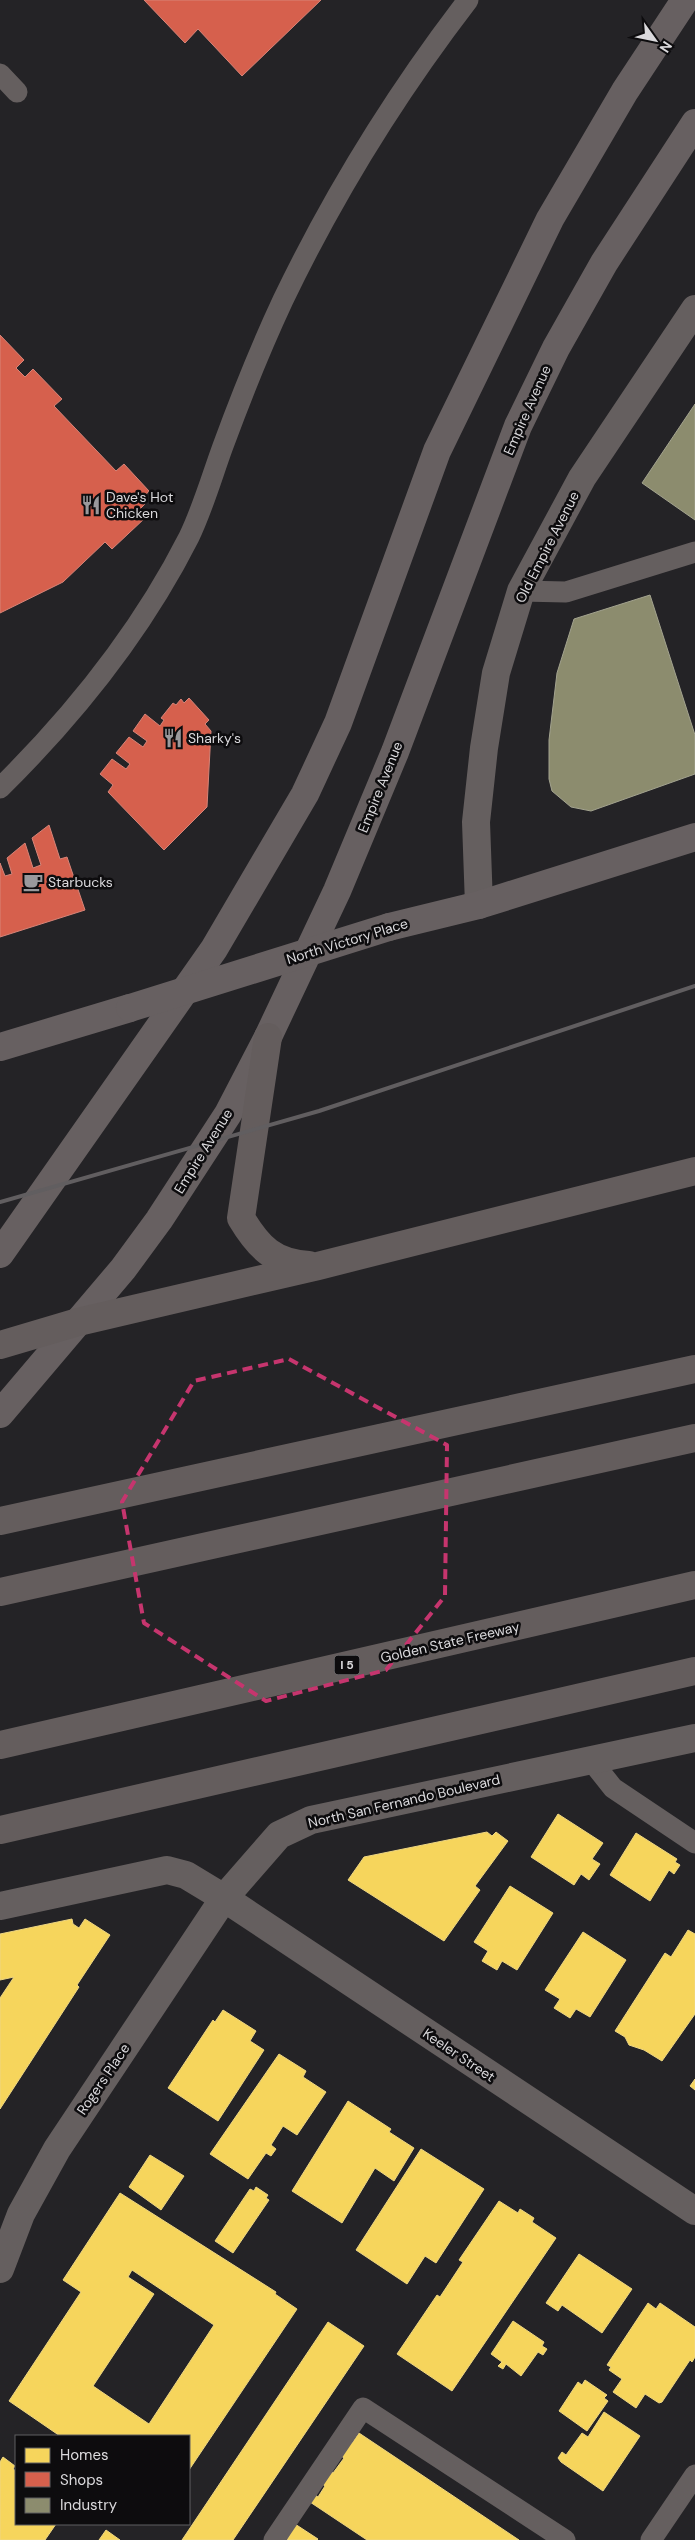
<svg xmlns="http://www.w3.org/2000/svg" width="695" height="2540" font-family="'DM Sans',sans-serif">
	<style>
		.homes { fill: #f6d55c; stroke: #eed682; fill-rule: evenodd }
		.shops { fill: #d6604d; stroke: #d78478 }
		.industry { fill: #8c8c6e; stroke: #a3a38f }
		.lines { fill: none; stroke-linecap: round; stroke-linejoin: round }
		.service { stroke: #655f5f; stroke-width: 21 }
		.minor { stroke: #655f5f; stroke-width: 28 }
		.primary { stroke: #676061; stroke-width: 28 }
		.motorway { stroke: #645d5d; stroke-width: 28 }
		.rail { stroke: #615e60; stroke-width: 4 }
		.primary-bridge { stroke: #676061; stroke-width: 28 }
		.marked { fill: none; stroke: #c6356e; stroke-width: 4; stroke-dasharray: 10 6; stroke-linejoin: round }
		.labels { text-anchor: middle; stroke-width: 5; stroke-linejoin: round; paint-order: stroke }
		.shield { fill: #0d0c0e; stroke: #9c9c9e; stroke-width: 1 }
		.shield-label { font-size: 12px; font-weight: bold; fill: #dad9dc }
		.street-label { font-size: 14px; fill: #dad9dc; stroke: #0d0c0e }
		.poi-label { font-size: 14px; fill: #dad9dc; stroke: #0d0c0e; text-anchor: start }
	</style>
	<rect width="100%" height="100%" fill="#242326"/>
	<path class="homes" d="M558,1814L603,1843L592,1859L600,1864L589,1880L581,1874L574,1885L531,1857Z
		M487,1832L492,1836L496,1832L508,1841L475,1886L480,1890L444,1941L348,1880L364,1857Z
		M636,1833L677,1859L675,1862L680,1865L674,1874L669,1870L650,1901L610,1875Z
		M510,1886L553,1913L517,1970L502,1961L497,1970L482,1961L488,1951L474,1942Z
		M72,1919L73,1924L79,1928L85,1919L110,1935L77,1985L79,1987L0,2109V1998L14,1977L0,1980V1934Z
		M688,1930L695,1934V2014L662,2061L644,2050L629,2045L625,2037L615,2031L665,1953L671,1957Z
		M583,1932L626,1960L590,2017L576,2009L570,2018L554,2008L560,1999L545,1990Z
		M223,2010L256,2031L250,2041L264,2050L218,2121L168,2088L213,2020L215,2022Z
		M279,2054L306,2071L303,2077L326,2092L297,2135L283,2126L271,2145L276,2149L271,2156L266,2153L248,2179L210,2154Z
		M695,2079V2090L690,2086Z
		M348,2101L391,2129L389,2132L414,2148L394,2181L375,2168L342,2223L292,2191Z
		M421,2149L484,2189L436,2263L425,2256L407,2284L356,2250Z
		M150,2155L184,2176L161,2210L129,2187Z
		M256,2187L268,2195L266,2198L269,2200L233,2253L215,2241L250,2189L254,2191Z
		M120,2193L276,2292L275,2294L297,2309L189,2470V2436H60L9,2401L81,2292L63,2280ZM132,2270L214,2325L149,2424L93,2386L154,2294L128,2277Z
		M499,2201L518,2213L520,2209L534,2218L532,2222L556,2238L452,2391L397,2354L437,2295L440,2297L463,2262L459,2260Z
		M579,2254L632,2289L602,2333L562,2305L558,2311L546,2303Z
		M648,2303L656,2309L660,2303L695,2327V2357L692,2362L690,2360L662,2402L659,2403L645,2394L636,2408L613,2392L622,2379L609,2370L611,2367L607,2365Z
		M513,2321L544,2342L542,2346L547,2349L543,2355L538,2352L521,2376L506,2364L503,2369L498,2366L502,2362L491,2354Z
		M328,2322L364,2346L233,2540H182Z
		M585,2380L607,2395L604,2398L608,2401L587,2431L559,2411L578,2382L582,2385Z
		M604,2412L640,2436L603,2491L561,2462L558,2458L562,2452L566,2455L582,2433L588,2437Z
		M359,2433L519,2540H367L310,2502L315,2495L318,2497L325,2486L321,2483L330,2471L333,2473L344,2458L340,2455L349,2441L352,2443Z
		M3,2457L15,2466L13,2469L16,2471V2524H56L45,2540H0V2462Z
		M295,2524L318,2539L317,2540H287Z
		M106,2530L120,2540H99Z"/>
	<path class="shops" d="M144,0H321L242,76L198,29L185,43Z
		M0,335L24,360L16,368L25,377L33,369L62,399L54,406L116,471L124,464L149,491L142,499L146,503L138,511L145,518L112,549L105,542L63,582L0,613Z
		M189,698L209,720L205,724L211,731L207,807L164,850L108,792L113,785L100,774L112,759L126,769L130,764L116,753L129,737L143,747L147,741L133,731L145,714L160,726L164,720L161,718L173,703L176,705L181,699L184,703Z
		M49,825L60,859L67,857L85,910L0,937V863L5,876L12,874L7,858L25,843L33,868L41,865L32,838Z"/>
	<path class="industry" d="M695,404V520L642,483Z
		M650,595L695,735V774L591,811L571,807L552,791L549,779V740L557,673L574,619Z"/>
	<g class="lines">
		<path class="service" d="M0,74L17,92
			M521,591L566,592L695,552
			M0,788C74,715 142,630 189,537C203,508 212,476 223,446C241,397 261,347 283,300C333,196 398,91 468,0
			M590,1759L613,1788L695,1843
			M274,2540L363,2408L565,2540
			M651,2540L695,2475"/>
		<path class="minor" d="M479,905L476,822L484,748L496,673L521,591L582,478L695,309
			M0,1906L167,1870L186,1875L224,1898L695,2211
			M0,2269L21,2214L57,2149L224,1898L279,1835L311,1820L695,1738"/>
		<path class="primary" d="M389,927L479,905L695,837
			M0,1047L130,1008
			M0,1254L214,949L305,794L338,723L437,451L550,219L625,91L685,0
			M0,1414L123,1269L159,1220L228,1114L268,1037L337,891L395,752L518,426L556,348L604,263L695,123"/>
		<path class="motorway" d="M268,1037L241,1218C259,1248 274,1263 309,1265
			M0,1345L78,1322L318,1266L695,1171
			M0,1521L695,1369
			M0,1592L695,1438
			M0,1745L695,1585
			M0,1830L695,1671"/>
		<path class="rail" d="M0,1202L319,1111L695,986"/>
		<path class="primary-bridge" d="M130,1008L389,927"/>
	</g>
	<path class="marked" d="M289,1359L447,1445L445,1596L386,1670L266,1701L144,1623L122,1502L194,1381Z"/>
	<defs>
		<symbol id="restaurant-bare" viewBox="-9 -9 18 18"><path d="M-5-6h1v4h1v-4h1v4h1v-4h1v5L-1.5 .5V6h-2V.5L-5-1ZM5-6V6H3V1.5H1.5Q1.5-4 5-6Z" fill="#9a999c" stroke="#0d0c0e" stroke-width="2.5" paint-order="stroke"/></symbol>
		<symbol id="cafe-bare" viewBox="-9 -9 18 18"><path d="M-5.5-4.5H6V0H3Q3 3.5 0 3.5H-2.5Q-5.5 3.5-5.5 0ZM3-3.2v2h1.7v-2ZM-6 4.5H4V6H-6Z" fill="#9a999c" stroke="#0d0c0e" stroke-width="2.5" paint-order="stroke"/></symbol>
	</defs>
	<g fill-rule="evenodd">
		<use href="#restaurant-bare" x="77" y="491" width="28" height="28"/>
		<use href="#restaurant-bare" x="159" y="724" width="28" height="28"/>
		<use href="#cafe-bare" x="19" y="868" width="28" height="28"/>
	</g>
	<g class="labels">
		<rect class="shield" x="334.5" y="1655.5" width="25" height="19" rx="4"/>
		<g class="shield-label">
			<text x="347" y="1669">I 5</text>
		</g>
		<g class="street-label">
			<text transform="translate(527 410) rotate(-66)" y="5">Empire Avenue</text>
			<text transform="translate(547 547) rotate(-63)" y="5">Old Empire Avenue</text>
			<text transform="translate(380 787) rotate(-68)" y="5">Empire Avenue</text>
			<text transform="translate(347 941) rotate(-17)" y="5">North Victory Place</text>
			<text transform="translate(203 1151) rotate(-58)" y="5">Empire Avenue</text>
			<text transform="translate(450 1642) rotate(-13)" y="5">Golden State Freeway</text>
			<text transform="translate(404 1801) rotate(-13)" y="5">North San Fernando Boulevard</text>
			<text transform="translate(459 2055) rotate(34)" y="5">Keeler Street</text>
			<text transform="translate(103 2079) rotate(-56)" y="5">Rogers Place</text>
		</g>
		<g class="poi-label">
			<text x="106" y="502">Dave's Hot<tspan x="106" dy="16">Chicken</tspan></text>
			<text x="188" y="743">Sharky's</text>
			<text x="48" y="887">Starbucks</text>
		</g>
	</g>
	<rect x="15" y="2435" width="175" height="90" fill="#0d0c0e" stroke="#5f5e60"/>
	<rect x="25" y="2448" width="25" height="15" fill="#f6d55c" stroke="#5f5e60"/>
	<text x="60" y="2460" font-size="15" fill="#dad9dc">Homes</text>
	<rect x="25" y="2472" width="25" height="15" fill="#d6604d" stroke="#5f5e60"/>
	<text x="60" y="2485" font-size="15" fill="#dad9dc">Shops</text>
	<rect x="25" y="2498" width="25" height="15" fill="#8c8c6e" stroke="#5f5e60"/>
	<text x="60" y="2510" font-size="15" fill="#dad9dc">Industry</text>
	<g transform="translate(655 40) rotate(123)" stroke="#0d0c0e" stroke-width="4" paint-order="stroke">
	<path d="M0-4L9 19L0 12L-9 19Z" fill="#dad9dc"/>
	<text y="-8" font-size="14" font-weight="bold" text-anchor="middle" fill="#dad9dc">N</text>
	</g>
</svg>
